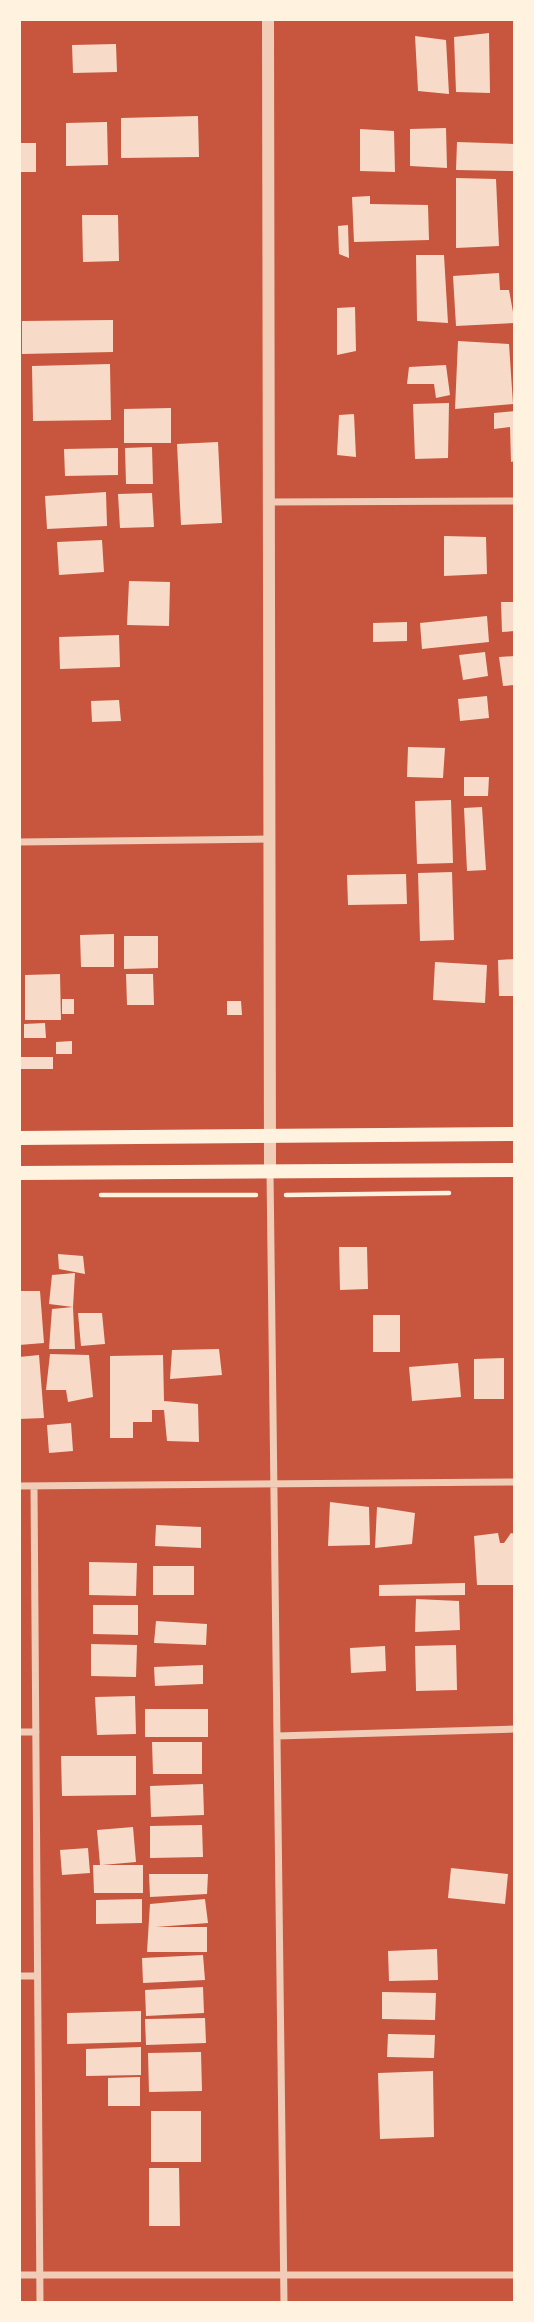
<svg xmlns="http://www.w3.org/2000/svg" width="534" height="2322" font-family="Raleway,sans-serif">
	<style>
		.building { fill: #f7dbc8 }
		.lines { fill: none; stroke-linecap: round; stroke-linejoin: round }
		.path { stroke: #fff3e0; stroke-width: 4.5 }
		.minor { stroke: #f1ccb7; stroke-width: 7 }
		.tertiary { stroke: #f1ccb7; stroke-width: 12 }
		.secondary { stroke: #fff3e0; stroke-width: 14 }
	</style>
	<rect width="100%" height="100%" fill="#c8553d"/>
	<path class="building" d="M489,33L490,93L456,92L454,37Z
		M415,36L446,40L449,94L418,91Z
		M116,44L117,72L73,73L72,45Z
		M198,116L199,157L121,158V118Z
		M107,122L108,165L66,166V123Z
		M446,128L447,168L410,166V129Z
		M360,129L394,131L395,172L360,171Z
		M457,142L515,144V171L456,170Z
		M19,143H36V172H19Z
		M456,178L496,179L499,246L456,248Z
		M370,196V204L428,205L429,240L354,242L352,197Z
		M82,215H118L119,261L83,262Z
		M348,225L349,258L339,254L338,226Z
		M416,255H444L448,323L417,321Z
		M499,273L500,290H509L515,323L456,326L453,276Z
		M355,307L356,351L337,355V308Z
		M113,320V352L22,354V321Z
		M458,341L509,344L513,404L455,409Z
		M110,364L111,420L33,421L32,366Z
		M446,365L450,395L436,398L434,384H407L409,367Z
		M449,403L448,458L415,459L413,404Z
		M171,408V443H124V409Z
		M515,411V461L511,462L510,427L494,429V413Z
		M354,414L356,457L337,455L339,415Z
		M218,442L222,523L181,525L177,444Z
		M152,447L153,484H126L125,448Z
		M118,448V475L65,476L64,449Z
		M106,492L107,526L47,529L45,496Z
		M152,493L154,527L120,528L118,494Z
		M444,536L486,537L487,574L444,576Z
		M102,540L104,572L59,575L57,542Z
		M129,581L170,582L169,626L127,625Z
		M501,602H515V631L502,632Z
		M487,616L489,642L422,649L420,623Z
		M407,622V641L373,642V623Z
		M119,635L120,667L60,669L59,637Z
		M485,652L488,676L463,680L459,655Z
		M515,656V685L503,686L499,657Z
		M487,696L489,718L460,721L458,699Z
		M119,700L121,721L92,722L91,701Z
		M408,747L445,748L443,778L407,777Z
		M464,777H489L488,796H464Z
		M451,800L453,863L417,864L415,801Z
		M482,807L486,870L467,871L464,808Z
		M452,872L454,940L420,941L418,873Z
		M406,874L407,904L348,905L347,875Z
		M114,934V967H81L80,935Z
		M124,936H158V968L124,969Z
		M515,959V996H499L498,960Z
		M435,962L487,965L485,1003L433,1000Z
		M60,974L61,1020H25V975Z
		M126,974H153L154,1005H127Z
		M62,999H74V1014H62Z
		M227,1001H241L242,1015H227Z
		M45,1023L46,1038H24V1024Z
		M72,1041V1054H56V1042Z
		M19,1057H53V1069H19Z
		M339,1247H367L368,1289L340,1290Z
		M58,1254L83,1256L85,1274L59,1269Z
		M75,1273L73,1307L49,1304L52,1275Z
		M19,1291H40L44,1343L19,1345Z
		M73,1307L75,1349H49L52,1309Z
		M78,1313H102L105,1344L81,1346Z
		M373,1315H400V1352H373Z
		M219,1349L222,1375L170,1379L172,1350Z
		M50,1354L89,1355L93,1397L68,1402L66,1390H46Z
		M39,1355L44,1418L19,1419V1357Z
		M163,1355L164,1401L198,1404L199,1442L167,1441L164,1410H152V1422H133V1438H110V1356Z
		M504,1358V1399H474V1359Z
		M458,1363L461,1397L412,1401L409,1367Z
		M71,1423L73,1451L49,1453L47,1425Z
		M330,1502L369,1507L370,1545L328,1546Z
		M377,1507L415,1513L412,1544L375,1548Z
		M156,1525L201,1527V1548L155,1546Z
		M498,1533L500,1543H504L511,1533L515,1534V1585H477L474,1536Z
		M89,1562L137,1563L136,1596L89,1595Z
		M153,1566H194V1595H153Z
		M465,1583V1595L379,1596V1585Z
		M416,1599L459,1601L460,1630L415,1632Z
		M93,1605H138V1635L93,1634Z
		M156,1621L207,1624L206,1645L154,1643Z
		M91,1644L137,1645L136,1677L91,1676Z
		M456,1645L457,1690L416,1691L415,1646Z
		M385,1646L386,1671L351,1673L350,1648Z
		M203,1665V1684L155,1686L154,1667Z
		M135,1696L136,1734L97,1735L95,1697Z
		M145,1709H208V1737H145Z
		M152,1742H202V1774H153Z
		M61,1756H136V1795L62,1796Z
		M203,1784L204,1815L151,1817L150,1786Z
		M202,1825L203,1857L150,1858V1826Z
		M133,1827L136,1862L102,1865H143V1893H94L93,1865H100L97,1830Z
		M88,1848L90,1873L62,1875L60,1850Z
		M451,1868L508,1874L505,1904L448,1898Z
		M149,1874H208L207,1894L150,1897Z
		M142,1899V1923L96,1924V1900Z
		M205,1899L208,1923L156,1927H207V1952H147L150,1904Z
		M437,1949L438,1980L389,1981L388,1951Z
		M203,1955L205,1980L143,1983L142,1958Z
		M203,1987L204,2013L146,2016L145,1990Z
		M382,1992L436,1993L435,2020L382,2019Z
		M141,2011V2042L67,2044V2013Z
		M205,2018L206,2043L146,2045L145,2019Z
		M388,2034L435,2035L434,2058L387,2057Z
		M141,2047V2075L86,2076V2049Z
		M201,2052L202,2091L149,2092L148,2053Z
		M433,2071L434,2137L380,2139L378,2073Z
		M140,2077V2106H108V2078Z
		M151,2111H201V2162H151Z
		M149,2168H179L180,2226H149Z"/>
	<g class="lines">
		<path class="path" d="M101,1195H256
			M286,1195L449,1193"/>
		<path class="minor" d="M269,502L515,501
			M19,842L270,839
			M270,1171L284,2303
			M19,1486L515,1482
			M34,1486L40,2303
			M19,1732H36
			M277,1736L515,1729
			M19,1976H37
			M19,2275H515"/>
		<path class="tertiary" d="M268,19L270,1171"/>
		<path class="secondary" d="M19,1138L515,1134
			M19,1173L515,1170"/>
	</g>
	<rect width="534" height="2322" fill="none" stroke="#fff3e0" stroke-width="42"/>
</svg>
